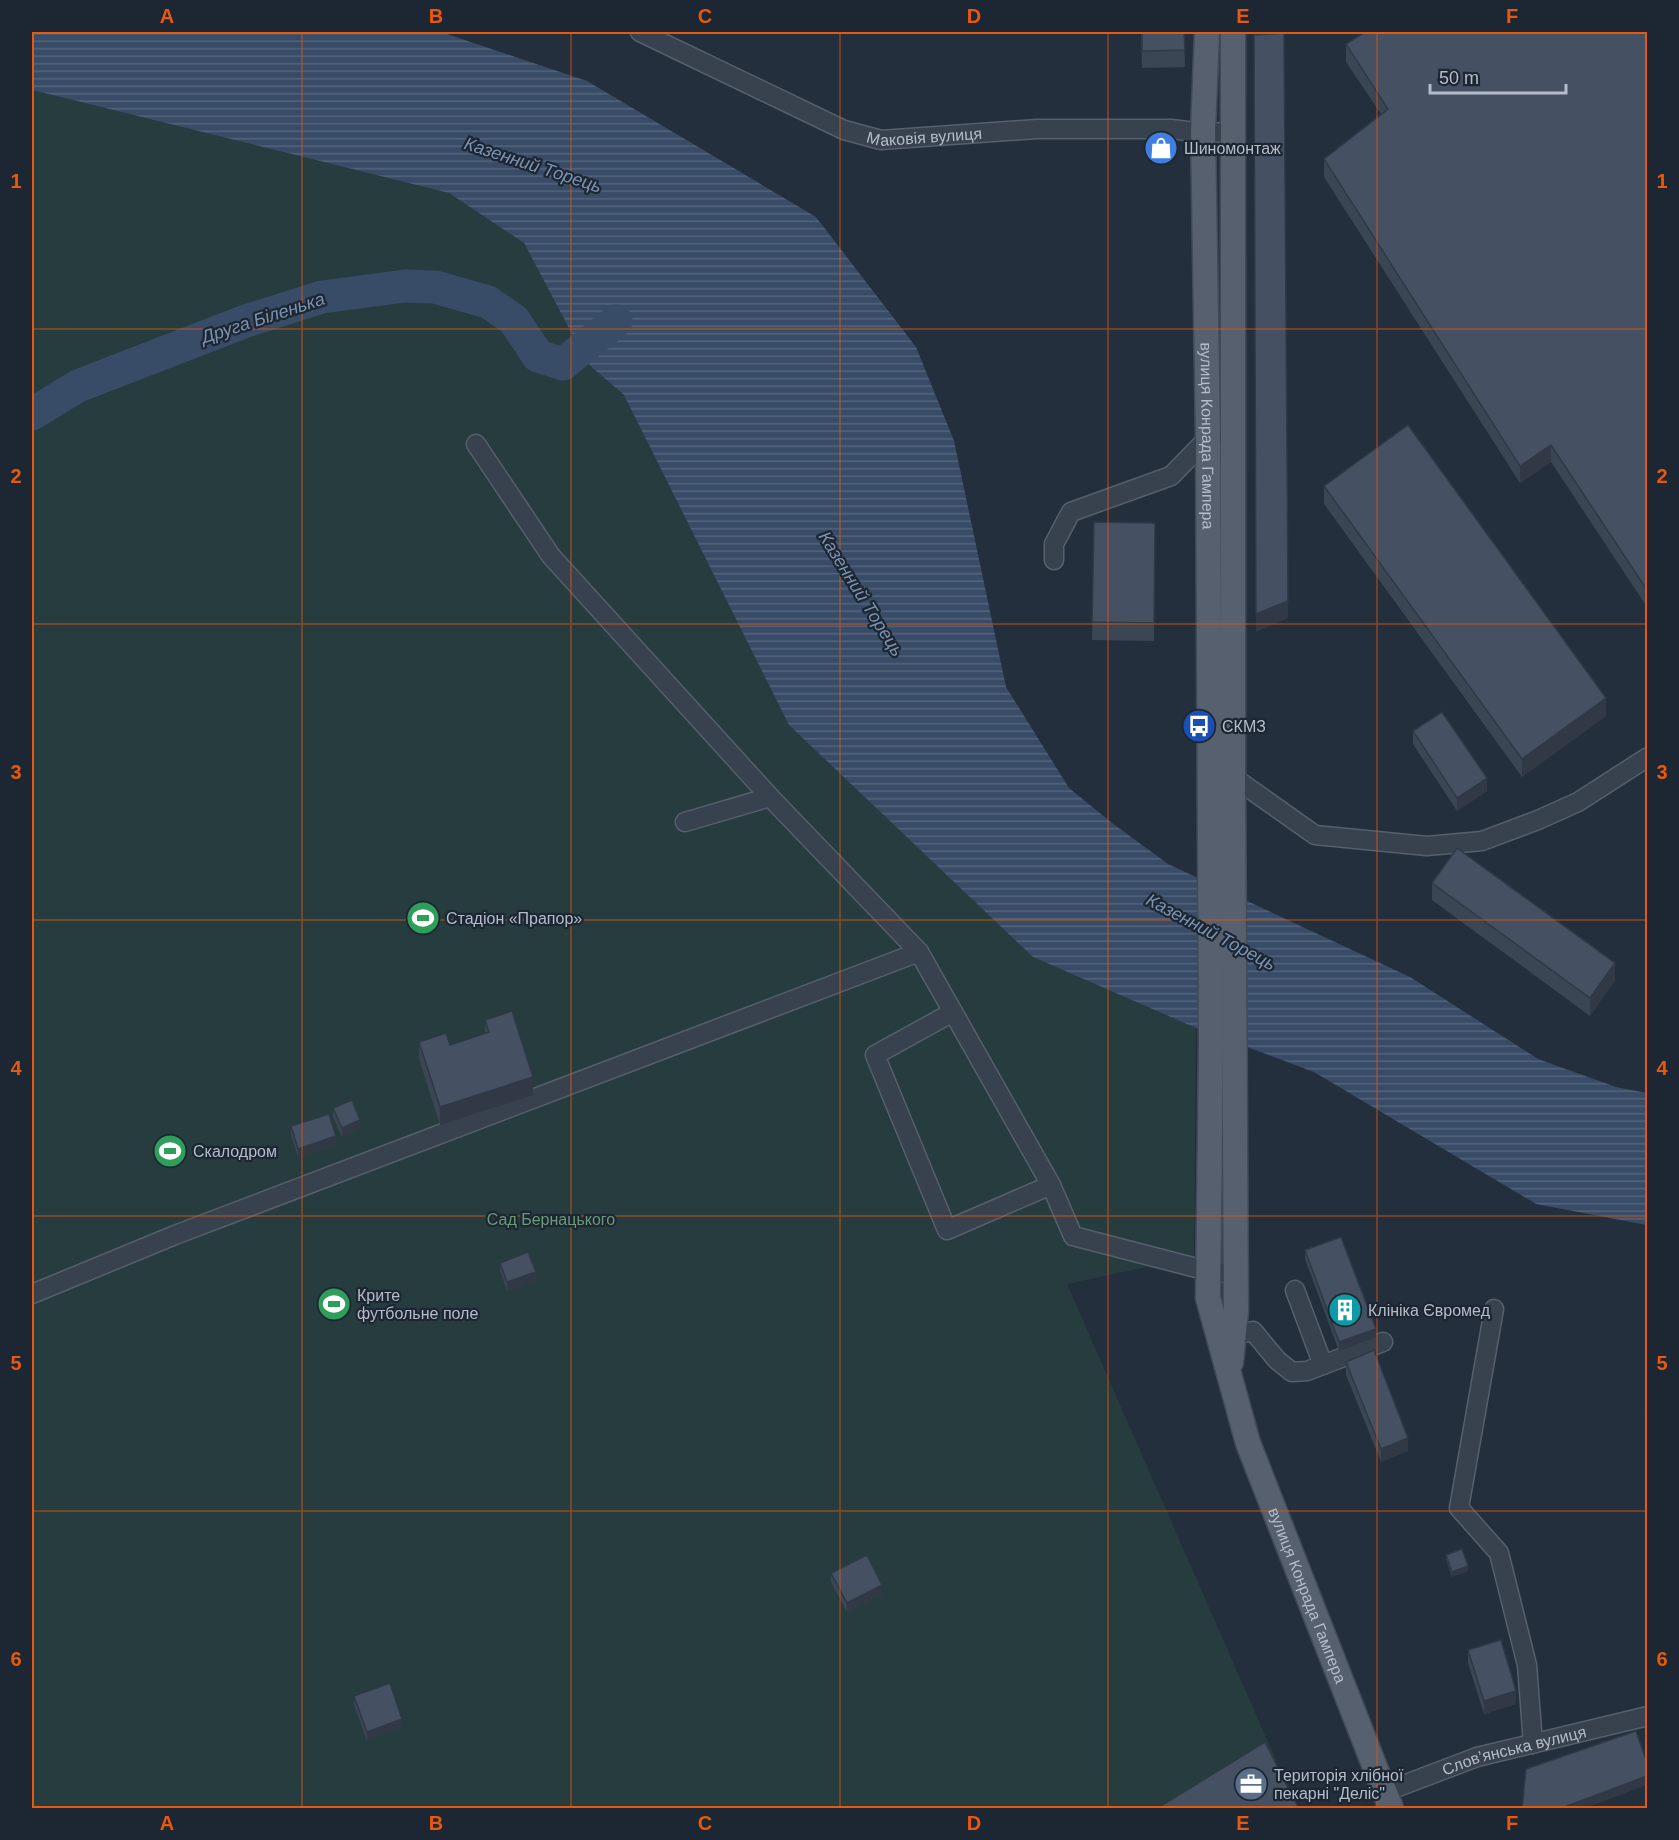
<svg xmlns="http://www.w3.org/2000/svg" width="1679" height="1840" font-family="Arial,sans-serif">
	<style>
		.park { fill: #263c3f }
		.water { fill: url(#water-rules) }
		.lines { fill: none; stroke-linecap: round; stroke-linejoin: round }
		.river { stroke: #394c67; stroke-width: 33 }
		.minor-casing { stroke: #565f6c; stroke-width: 21 }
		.major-casing { stroke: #414a57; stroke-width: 27 }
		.minor { stroke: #38414e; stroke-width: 18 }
		.major { stroke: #56606e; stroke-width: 24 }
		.wall { fill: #3b4654 }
		.shaded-wall { fill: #303945 }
		.building { fill: #455162; stroke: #303945; stroke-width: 1.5 }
		.grid { fill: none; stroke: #e8590c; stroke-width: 1.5; stroke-opacity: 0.55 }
		.labels { text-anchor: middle; stroke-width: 4.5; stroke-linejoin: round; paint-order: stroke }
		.street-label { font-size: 16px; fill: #b4bcc9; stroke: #1d2633 }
		.poi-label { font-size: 16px; fill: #b4bcc9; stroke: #1d2633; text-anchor: start }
		.park-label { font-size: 16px; fill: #6b9a76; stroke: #1d2633 }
		.water-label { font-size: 18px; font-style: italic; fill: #7c92b1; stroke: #1d2633 }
		.neatline { fill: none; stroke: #e8590c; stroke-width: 2 }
		.grid-label { font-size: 20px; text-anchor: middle; font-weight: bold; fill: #e8590c }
	</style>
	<defs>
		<pattern id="water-rules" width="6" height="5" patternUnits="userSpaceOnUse" patternTransform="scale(1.5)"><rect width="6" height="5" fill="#394c67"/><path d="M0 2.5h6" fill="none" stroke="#53647b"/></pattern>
	</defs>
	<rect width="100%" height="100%" fill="#242f3e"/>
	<path class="park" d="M32,90L449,193L524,243L588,364L624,395L1033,957L1196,1028L1194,1257L1067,1284L1276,1760L1206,1808H32Z"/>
	<path class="water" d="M32,32H441L587,81L816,217L916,347L954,441L1006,687L1069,788L1112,823L1168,864L1410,977L1538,1059L1616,1087L1647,1093V1225L1536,1204L1314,1072L1196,1028L1033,957L789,725L624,395L588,364L524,243L449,193L32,90Z"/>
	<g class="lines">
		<path class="river" d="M32,414L78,386L246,321L322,297L405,286L435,287L488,302L514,320L538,356L563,364L616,321"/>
		<defs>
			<g id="minor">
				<path id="s1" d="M640,32L844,130L881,140L1037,129H1171L1203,133L1232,132"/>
				<path d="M476,444L551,556L770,797"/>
				<path d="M1054,560V544L1071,512L1171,476L1208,438H1213"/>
				<path d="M1224,777H1233L1315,835L1427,846L1482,841L1538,820L1578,802L1648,757"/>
				<path d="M685,822L770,797L919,952L1051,1185L1073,1236L1208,1271L1236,1274"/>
				<path d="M953,1012L875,1055L947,1230L1051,1185"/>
				<path d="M1295,1290L1323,1365"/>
				<path d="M32,1294L175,1235L919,952"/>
				<path d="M1494,1309L1459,1508L1499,1553L1527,1665L1533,1744"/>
				<path d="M1233,1335L1253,1331L1277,1360L1292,1372L1307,1371L1383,1342"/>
				<path id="s2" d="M1385,1792L1477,1757L1648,1716"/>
			</g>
			<g id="major">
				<path id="s3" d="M1207,32L1203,131L1208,438L1211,1045L1208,1298L1248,1443L1391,1808"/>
				<path d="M1231,1362L1236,1311L1233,777V32"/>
			</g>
		</defs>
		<use href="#minor" class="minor-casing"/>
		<use href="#major" class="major-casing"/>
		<use href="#minor" class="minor"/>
		<use href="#major" class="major"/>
	</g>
	<path class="wall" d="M1141,32H1184L1185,67L1142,68Z
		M1647,32V607L1551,462L1520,483L1324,177V159L1381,114L1346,62V44Z
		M1324,486L1606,716L1522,777L1324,504Z
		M1094,522L1155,523L1154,641L1092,640Z
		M1413,731L1487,791L1457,811L1413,744Z
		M1432,883L1615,980L1590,1016L1432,900Z
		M485,1020L533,1095L440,1125L419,1059V1042L450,1045L485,1034Z
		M333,1108L360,1129L342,1137L333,1117Z
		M291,1126L336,1145L298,1157L291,1135Z
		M1305,1250L1376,1337L1339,1351L1305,1259Z
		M500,1263L536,1281L507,1291L500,1271Z
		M1346,1362L1408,1451L1381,1462L1346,1375Z
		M1446,1555L1468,1571L1452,1577L1446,1559Z
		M831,1573L882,1594L847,1612L831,1582Z
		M1468,1650L1516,1704L1484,1714L1468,1663Z
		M354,1696L402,1727L367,1741L354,1705Z"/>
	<path class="shaded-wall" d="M1551,445V462L1520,483V466Z
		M1288,601V618L1256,632V614Z
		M1606,698V716L1522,777V759Z
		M1487,778V791L1457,811V798Z
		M1615,963V980L1590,1016V998Z
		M533,1077V1095L440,1125V1107Z
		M360,1120V1129L342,1137V1128Z
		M336,1136V1145L298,1157V1149Z
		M536,1272V1281L507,1291V1282Z
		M1376,1329V1337L1339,1351V1342Z
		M1408,1438V1451L1381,1462V1449Z
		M1468,1566V1571L1452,1577V1572Z
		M882,1585V1594L847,1612V1603Z
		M1516,1691V1704L1484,1714V1701Z
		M402,1719V1727L367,1741V1732Z
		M1647,1776V1785L1583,1809H1567V1806Z"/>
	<path class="building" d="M1142,32H1184L1185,50L1142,51Z
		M1365,32H1647V590L1551,445L1520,466L1324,159L1388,109L1346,44Z
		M1284,33L1288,601L1256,614L1254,35Z
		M1408,425L1606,698L1522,759L1324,486Z
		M1094,522L1155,523L1154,623L1092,622Z
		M1442,712L1487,778L1457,798L1413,731Z
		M1457,848L1615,963L1590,998L1432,883Z
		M512,1011L533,1077L440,1107L419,1042L446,1033L450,1045L489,1032L485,1020Z
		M352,1100L360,1120L342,1128L333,1108Z
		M329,1114L336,1136L298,1149L291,1126Z
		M1341,1237L1376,1329L1339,1342L1305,1250Z
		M528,1252L536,1272L507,1282L500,1263Z
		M1374,1350L1408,1438L1381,1449L1346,1362Z
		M1645,1411H1647V1442Z
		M1462,1549L1468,1566L1452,1572L1446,1555Z
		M867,1555L882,1585L847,1603L831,1573Z
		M1501,1640L1516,1691L1484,1701L1468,1650Z
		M390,1683L402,1719L367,1732L354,1696Z
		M1636,1731L1647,1763V1776L1567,1806L1568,1809H1522L1526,1769Z
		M1265,1742L1299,1809H1156Z"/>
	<path class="grid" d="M302,32V1808M571,32V1808M840,32V1808M1108,32V1808M1377,32V1808M32,329H1648M32,624H1648M32,920H1648M32,1216H1648M32,1511H1648"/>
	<defs>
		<symbol id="shop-disc" viewBox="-11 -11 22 22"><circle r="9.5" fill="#3f7fe0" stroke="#1d2633"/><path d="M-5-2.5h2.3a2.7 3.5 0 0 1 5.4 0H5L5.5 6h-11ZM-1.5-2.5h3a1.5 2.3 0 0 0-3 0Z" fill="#fff"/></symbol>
		<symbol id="bus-disc" viewBox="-11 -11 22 22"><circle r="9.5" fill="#1a4fb4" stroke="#1d2633"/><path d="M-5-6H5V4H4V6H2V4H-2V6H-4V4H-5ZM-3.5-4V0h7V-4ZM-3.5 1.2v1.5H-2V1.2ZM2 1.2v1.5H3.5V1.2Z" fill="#fff"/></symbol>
		<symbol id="stadium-disc" viewBox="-11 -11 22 22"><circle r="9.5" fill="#2e9e5b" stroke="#1d2633"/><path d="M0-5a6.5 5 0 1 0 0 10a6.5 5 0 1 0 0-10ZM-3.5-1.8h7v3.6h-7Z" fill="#fff"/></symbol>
		<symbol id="building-disc" viewBox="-11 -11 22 22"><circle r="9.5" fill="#0f9aa8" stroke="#1d2633"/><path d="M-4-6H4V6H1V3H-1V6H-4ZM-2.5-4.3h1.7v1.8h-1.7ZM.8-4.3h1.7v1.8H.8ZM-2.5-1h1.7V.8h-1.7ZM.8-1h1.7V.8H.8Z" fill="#fff"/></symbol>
		<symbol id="office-disc" viewBox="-11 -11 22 22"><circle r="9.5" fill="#5c6f8a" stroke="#1d2633"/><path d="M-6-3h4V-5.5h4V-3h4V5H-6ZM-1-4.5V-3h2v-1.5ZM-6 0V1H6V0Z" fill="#fff"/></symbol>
	</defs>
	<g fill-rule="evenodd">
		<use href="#shop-disc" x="1142" y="129" width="38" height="38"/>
		<use href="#bus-disc" x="1180" y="707" width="38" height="38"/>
		<use href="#stadium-disc" x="404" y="899" width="38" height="38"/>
		<use href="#stadium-disc" x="151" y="1132" width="38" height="38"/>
		<use href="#stadium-disc" x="315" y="1285" width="38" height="38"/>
		<use href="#building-disc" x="1326" y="1291" width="38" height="38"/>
		<use href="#office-disc" x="1232" y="1765" width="38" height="38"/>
	</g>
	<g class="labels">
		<g class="street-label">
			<text dy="6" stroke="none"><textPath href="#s1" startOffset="308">Маковія вулиця</textPath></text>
			<text dy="6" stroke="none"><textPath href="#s3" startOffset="404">вулиця Конрада Гампера</textPath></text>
			<text dy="6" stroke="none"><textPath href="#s3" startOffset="1580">вулиця Конрада Гампера</textPath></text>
			<text dy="6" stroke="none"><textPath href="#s2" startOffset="136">Слов’янська вулиця</textPath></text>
		</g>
		<g class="poi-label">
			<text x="1184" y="154">Шиномонтаж</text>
			<text x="1222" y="732">СКМЗ</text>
			<text x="446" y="924">Стадіон «Прапор»</text>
			<text x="193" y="1157">Скалодром</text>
			<text x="357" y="1301">Крите<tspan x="357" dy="18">футбольне поле</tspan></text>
			<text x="1368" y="1316">Клініка Євромед</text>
			<text x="1274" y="1781">Територія хлібної<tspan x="1274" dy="18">пекарні "Деліс"</tspan></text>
		</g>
		<g class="park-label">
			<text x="551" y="1225">Сад Бернацького</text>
		</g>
		<g class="water-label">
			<text transform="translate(533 165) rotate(18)" y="6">Казенний Торець</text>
			<text transform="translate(263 318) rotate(-18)" y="6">Друга Біленька</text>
			<text transform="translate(861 594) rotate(58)" y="6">Казенний Торець</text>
			<text transform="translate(1211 932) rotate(28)" y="6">Казенний Торець</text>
		</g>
	</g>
	<rect width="1679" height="1840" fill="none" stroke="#1d2633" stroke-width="66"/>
	<path d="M1430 84v9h136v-9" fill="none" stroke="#b4bcc9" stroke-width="3"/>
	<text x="1439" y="84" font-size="18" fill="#b4bcc9" stroke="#1d2633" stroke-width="4.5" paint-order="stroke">50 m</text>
	<rect x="33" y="33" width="1613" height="1774" class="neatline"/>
	<g class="grid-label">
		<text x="167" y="23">A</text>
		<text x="436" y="23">B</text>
		<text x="705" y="23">C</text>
		<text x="974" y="23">D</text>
		<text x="1243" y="23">E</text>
		<text x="1512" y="23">F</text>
		<text x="16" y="188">1</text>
		<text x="1662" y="188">1</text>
		<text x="16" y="483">2</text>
		<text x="1662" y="483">2</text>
		<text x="16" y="779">3</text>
		<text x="1662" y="779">3</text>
		<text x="16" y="1075">4</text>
		<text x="1662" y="1075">4</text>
		<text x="16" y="1370">5</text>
		<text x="1662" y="1370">5</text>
		<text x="16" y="1666">6</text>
		<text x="1662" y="1666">6</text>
		<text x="167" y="1830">A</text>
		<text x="436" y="1830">B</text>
		<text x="705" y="1830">C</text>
		<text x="974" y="1830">D</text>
		<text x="1243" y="1830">E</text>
		<text x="1512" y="1830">F</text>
	</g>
</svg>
